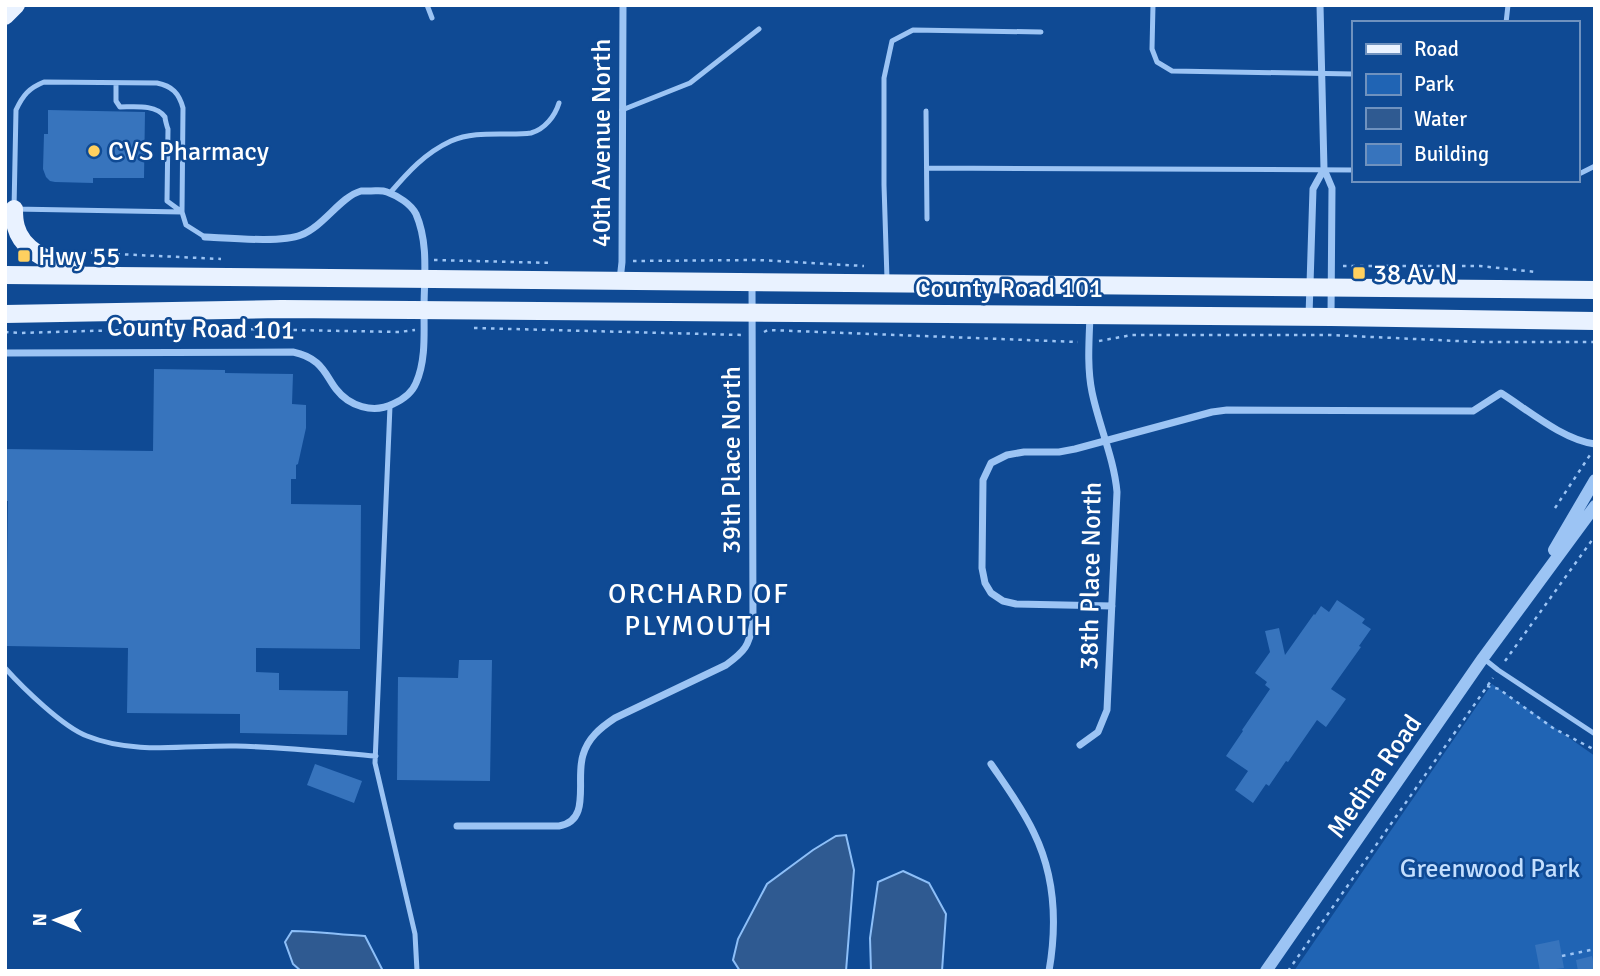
<svg xmlns="http://www.w3.org/2000/svg" width="1600" height="976" font-family="Signika,sans-serif">
	<style>
		.green { fill: #2064b4 }
		.water { fill: #2f5a91; stroke: #8dbff8; stroke-width: 2 }
		.building { fill: #3774bd }
		.lines { fill: none; stroke-linecap: round; stroke-linejoin: round }
		.path { stroke: #9cc4f4; stroke-width: 2.5; stroke-dasharray: 3.5 5; stroke-linecap: butt }
		.service { stroke: #9cc4f4; stroke-width: 5 }
		.minor { stroke: #9cc4f4; stroke-width: 7 }
		.tertiary { stroke: #9cc4f4; stroke-width: 12 }
		.primary { stroke: #e9f2ff; stroke-width: 18 }
		.poi-dot { fill: #ffd05f; stroke: #0f4a94; stroke-width: 2.5 }
		.labels { text-anchor: middle; stroke-width: 5; stroke-linejoin: round; paint-order: stroke }
		.street-label { font-size: 26px; fill: #fff; stroke: #0f4a94 }
		.poi-label { font-size: 26px; fill: #fff; stroke: #0f4a94; text-anchor: start }
		.park-label { font-size: 26px; fill: #c4dffe; stroke: #0f4a94 }
		.neighbourhood-label { font-size: 28px; letter-spacing: 2px; fill: #fff; stroke: #0f4a94 }
	</style>
	<rect width="100%" height="100%" fill="#0f4a94"/>
	<path class="green" d="M1492,684L1595,756V971H1294Z"/>
	<path class="water" d="M846,835L854,870L846,971H740L733,960L738,939L767,884L813,850L836,836Z
		M903,871L929,883L946,914L942,971H871L870,938L878,882Z
		M292,931C317,931 340,935 365,936L383,971H301L293,964L285,942Z"/>
	<path class="building" d="M48,110L145,112L144,178H93V183L55,182L50,181L46,177L43,169L44,134H48Z
		M154,369L225,370V373L293,374L292,404L306,405V428L298,464L296,465V479H291V504L361,505L360,649L256,648V672L279,673V690L348,691L347,735L240,733V714L127,713L128,648L6,646L8,501H5V449L153,451Z
		M1337,600L1365,619L1362,623L1371,629L1359,646L1361,647L1331,689L1346,699L1326,727L1317,720L1288,762L1286,761L1269,786L1266,784L1253,803L1235,790L1248,771L1226,756L1243,731L1242,730L1270,689L1265,685L1267,682L1255,673L1270,652L1265,631L1279,628L1285,655L1314,614L1315,615L1321,606L1329,612Z
		M459,660H492L490,781L397,780L398,677L458,678Z
		M315,764L362,781L354,803L307,785Z
		M1559,940L1564,968L1540,971L1535,945Z
		M1592,956L1595,971H1578L1576,960Z"/>
	<g class="lines">
		<path class="path" d="M74,252L221,259
			M434,260L553,263
			M633,261L758,260L864,266
			M1343,266H1480L1536,272
			M183,328L399,332L415,330
			M474,328L743,335
			M5,332L19,333L124,330
			M764,332L768,330L1078,342
			M1099,341L1132,335H1330L1479,342H1595
			M1555,508L1590,455
			M1505,661L1595,536
			M1487,686L1499,689L1553,728L1595,750
			M1562,956L1595,949
			M1288,971L1493,678"/>
		<path class="service" d="M427,5L432,18
			M1153,5L1152,49L1157,62L1172,71L1353,74
			M1506,23L1508,5
			M116,83V101L120,107C134,107 156,104 165,117C165,119 167,127 168,129L167,201L182,212
			M622,110L690,83L759,29
			M926,111L927,219
			M927,168L1353,170
			M1577,175L1595,166
			M390,193C408,172 425,153 451,141C469,133 489,134 509,134C516,134 524,134 531,133C545,129 555,116 559,103
			M182,212L14,209L16,110C23,95 29,88 44,82L157,83C172,86 179,93 183,108L182,212L186,225L205,237
			M887,279L884,185V78L892,41L913,30L1041,32
			M390,406L375,763L415,934L417,971
			M1483,658L1498,670L1595,734
			M5,668C23,688 63,727 87,736C134,755 188,745 236,746C283,747 329,752 376,756"/>
		<path class="minor" d="M1320,5L1324,169L1332,188L1331,317
			M620,280L622,262L623,5
			M1309,316L1313,189L1324,169
			M5,353L293,352C303,354 310,357 317,363C326,371 329,380 336,389C349,406 373,414 393,404C402,400 412,393 416,383C426,361 424,333 424,310C424,278 429,244 416,214C411,204 398,196 387,192C382,190 377,191 371,191C371,191 361,191 361,191C340,197 324,226 301,235C282,243 228,238 205,237
			M1112,606L1016,604L1003,601L991,593L985,583L982,568L983,480L991,463L1007,455L1024,452H1059L1075,449L1212,412L1227,410L1473,411L1501,393C1528,410 1563,440 1595,444
			M1080,745L1098,732L1107,710L1117,492C1114,458 1099,426 1092,392C1087,368 1089,341 1090,316
			M991,764C1006,786 1023,809 1034,833C1055,876 1057,925 1049,971
			M457,826H559C592,821 575,779 583,755C588,738 600,728 615,718L726,665C745,651 749,646 753,623L752,282"/>
		<path class="tertiary" d="M1554,550L1595,480
			M1266,971L1483,658L1595,506"/>
		<path class="primary" d="M5,16L16,5
			M14,209C14,215 14,221 16,227C23,254 57,263 79,273
			M5,275L1595,290
			M5,314L281,309L1331,317L1595,321"/>
	</g>
	<g class="poi-dot">
		<circle cx="94" cy="151" r="7"/>
		<rect x="17" y="249" width="14" height="14" rx="3.5"/>
		<rect x="1352" y="266" width="14" height="14" rx="3.5"/>
	</g>
	<g class="labels">
		<g class="street-label">
			<text transform="translate(601 143) rotate(-90)" y="9">40th Avenue North</text>
			<text x="1009" y="297">County Road 101</text>
			<text transform="translate(201 328) rotate(1)" y="9">County Road 101</text>
			<text transform="translate(731 460) rotate(-90)" y="9">39th Place North</text>
			<text transform="translate(1090 576) rotate(-89)" y="9">38th Place North</text>
			<text transform="translate(1374 776) rotate(-55)" y="9">Medina Road</text>
		</g>
		<g class="poi-label">
			<text x="108" y="160">CVS Pharmacy</text>
			<text x="38" y="265">Hwy 55</text>
			<text x="1373" y="282">38 Av N</text>
		</g>
		<g class="park-label">
			<text x="1490" y="877">Greenwood Park</text>
		</g>
		<g class="neighbourhood-label">
			<text x="699" y="603">ORCHARD OF<tspan x="699" dy="32">PLYMOUTH</tspan></text>
		</g>
	</g>
	<rect width="1600" height="976" fill="none" stroke="#ffffff" stroke-width="14"/>
	<rect x="1352" y="21" width="228" height="161" fill="#0f4a94" stroke="#6f92bf" stroke-width="2"/>
	<rect x="1366" y="44" width="35" height="10" fill="#e9f2ff" stroke="#6f92bf" stroke-width="2"/>
	<text x="1414" y="56" font-size="21" fill="#ffffff">Road</text>
	<rect x="1366" y="74" width="35" height="21" fill="#2064b4" stroke="#6f92bf" stroke-width="2"/>
	<text x="1414" y="91" font-size="21" fill="#ffffff">Park</text>
	<rect x="1366" y="108" width="35" height="21" fill="#2f5a91" stroke="#6f92bf" stroke-width="2"/>
	<text x="1414" y="126" font-size="21" fill="#ffffff">Water</text>
	<rect x="1366" y="144" width="35" height="21" fill="#3774bd" stroke="#6f92bf" stroke-width="2"/>
	<text x="1414" y="161" font-size="21" fill="#ffffff">Building</text>
	<g transform="translate(56 920) rotate(271)" stroke="#0f4a94" stroke-width="5" paint-order="stroke">
	<path d="M0-5L12 26L0 18L-12 26Z" fill="#ffffff"/>
	<text y="-10" font-size="19" font-weight="bold" text-anchor="middle" fill="#ffffff">N</text>
	</g>
</svg>
